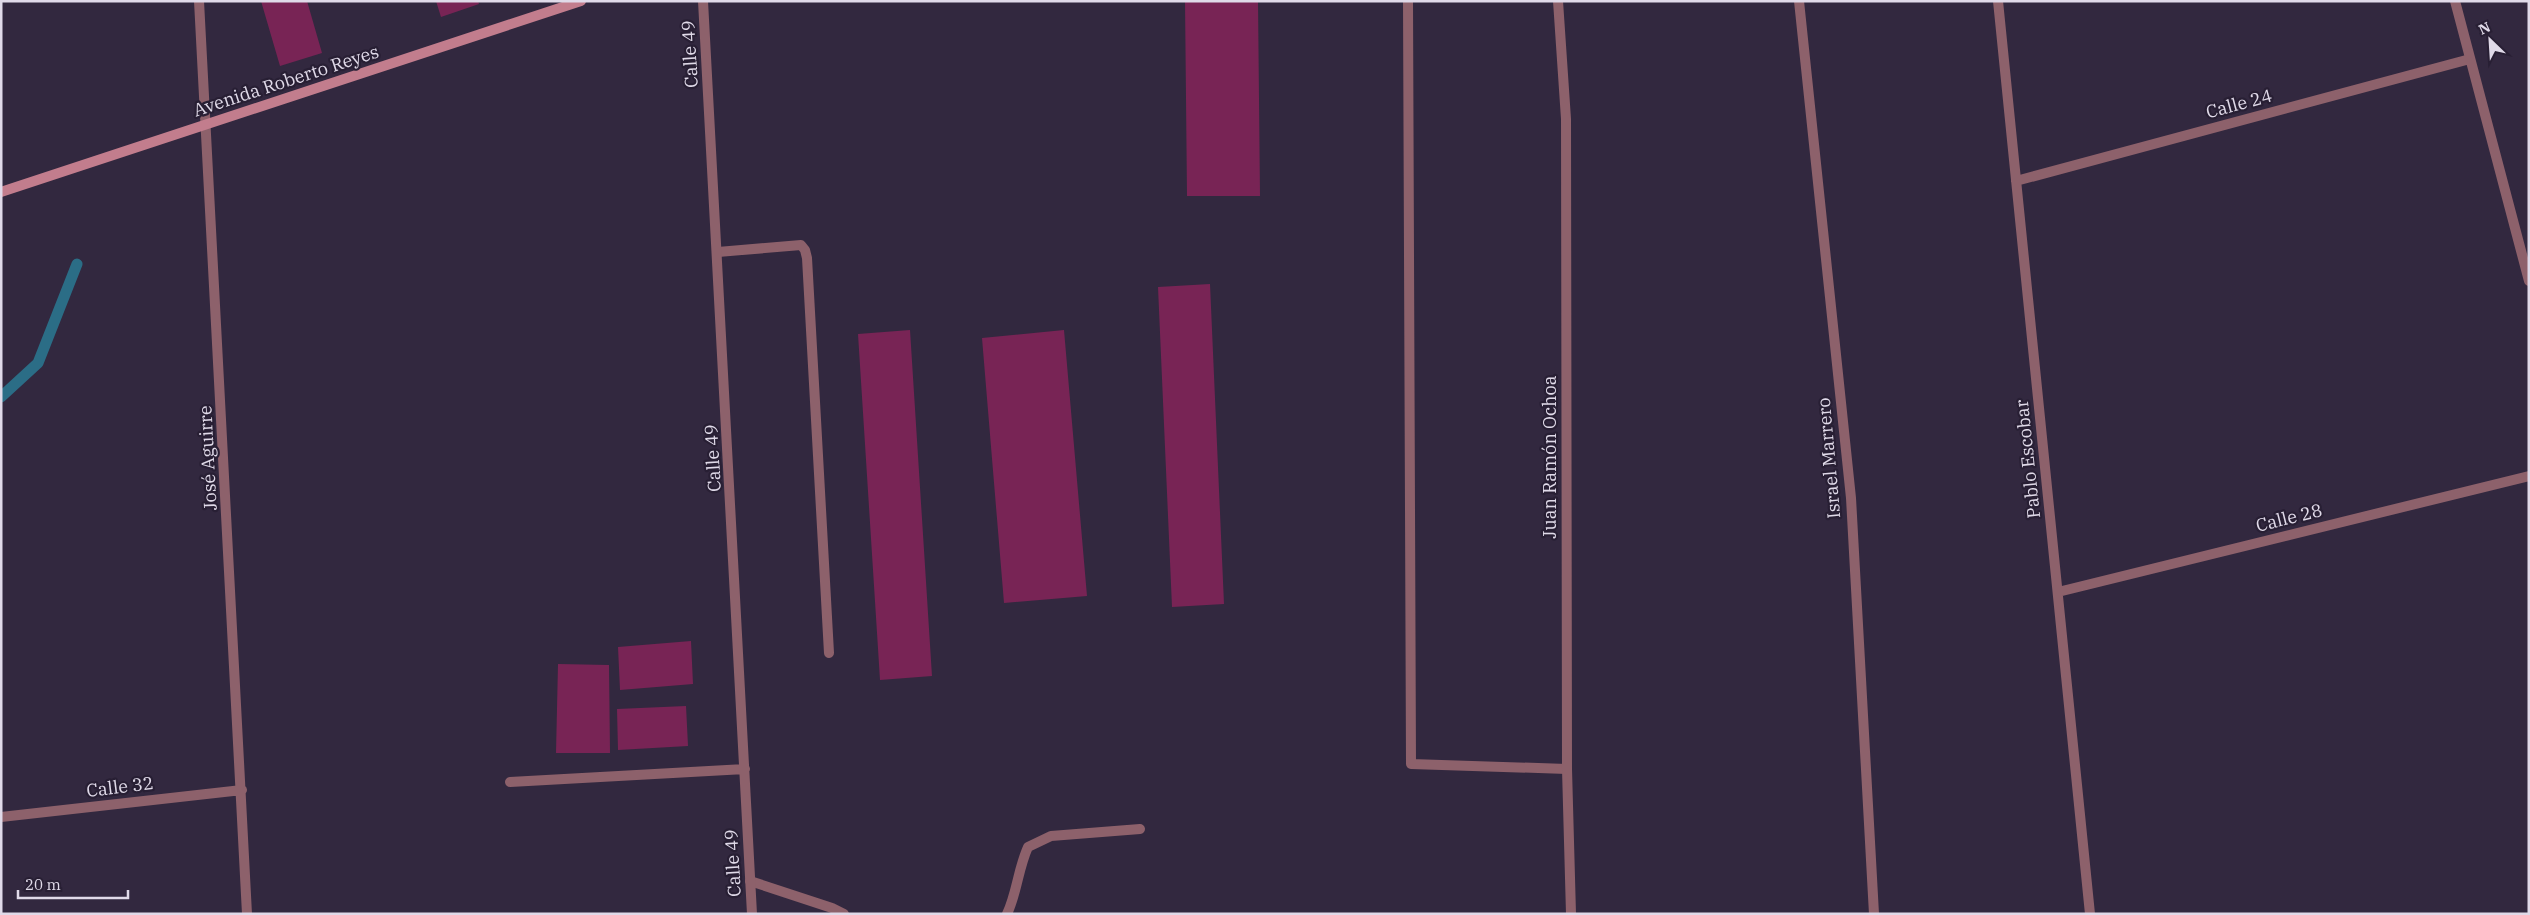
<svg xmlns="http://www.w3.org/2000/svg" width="2530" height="915" font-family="'IBM Plex Serif',serif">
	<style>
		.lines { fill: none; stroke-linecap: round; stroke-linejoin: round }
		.stream { stroke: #2b6d86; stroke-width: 11 }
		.building { fill: #782455 }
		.service { stroke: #8d616b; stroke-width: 10 }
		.minor { stroke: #8d616b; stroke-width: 10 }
		.secondary { stroke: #c27d8d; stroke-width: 10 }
		.labels { text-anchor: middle; stroke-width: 4.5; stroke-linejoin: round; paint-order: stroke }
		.street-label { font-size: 18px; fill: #e0dae9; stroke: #281f34 }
	</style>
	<rect width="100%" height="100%" fill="#32283f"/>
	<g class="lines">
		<path class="stream" d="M1,397L38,363L77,264"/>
	</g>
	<path class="building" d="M261,1H307L322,53L280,66Z
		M436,1H478L479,4L441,17Z
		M1185,1H1258L1260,196H1187Z
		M1210,284L1224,604L1172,607L1158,287Z
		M910,330L932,676L880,680L858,334Z
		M1064,330L1087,596L1004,603L982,338Z
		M691,641L693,684L620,690L618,647Z
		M558,664L609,665L610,753H556Z
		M686,706L688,746L618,750L617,709Z"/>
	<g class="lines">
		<path class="service" d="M1408,1L1411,764L1567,769
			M718,252L801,245L805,250L807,258L829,653
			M750,881L832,908L844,914
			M1007,914C1017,893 1018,869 1028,847L1051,836L1140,829"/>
		<path class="minor" d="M199,1L247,914
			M703,1L752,914
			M1558,1L1566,119L1567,769L1571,914
			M1799,1L1851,498L1874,914
			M1998,1L2090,914
			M2455,1L2529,281
			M2016,181L2470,59
			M2058,592L2529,476
			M510,782L745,769
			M1,817L242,790"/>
		<path class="secondary" d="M1,192L581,1"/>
	</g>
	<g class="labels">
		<g class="street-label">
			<text transform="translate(690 54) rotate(-93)" y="6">Calle 49</text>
			<text transform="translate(286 81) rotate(-18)" y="6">Avenida Roberto Reyes</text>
			<text transform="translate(2239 104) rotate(-15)" y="6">Calle 24</text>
			<text transform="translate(1550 457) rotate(-90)" y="6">Juan Ramón Ochoa</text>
			<text transform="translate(208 458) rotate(-93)" y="6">José Aguirre</text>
			<text transform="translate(713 458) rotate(-93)" y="6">Calle 49</text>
			<text transform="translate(1829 458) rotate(-95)" y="6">Israel Marrero</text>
			<text transform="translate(2028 459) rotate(-96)" y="6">Pablo Escobar</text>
			<text transform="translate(2289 518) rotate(-14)" y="6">Calle 28</text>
			<text transform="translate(120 787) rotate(-7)" y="6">Calle 32</text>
			<text transform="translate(733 863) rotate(-93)" y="6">Calle 49</text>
		</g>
	</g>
	<rect width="2530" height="915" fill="none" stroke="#e0dae9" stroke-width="5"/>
	<g transform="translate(2490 40) rotate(335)" stroke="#281f34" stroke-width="4" paint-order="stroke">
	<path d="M0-4L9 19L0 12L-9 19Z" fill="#e0dae9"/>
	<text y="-8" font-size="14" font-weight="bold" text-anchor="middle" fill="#e0dae9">N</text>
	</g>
	<path d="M18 890v8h110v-8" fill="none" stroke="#e0dae9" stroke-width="2.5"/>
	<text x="25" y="890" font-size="15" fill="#e0dae9" stroke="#281f34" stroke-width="4" paint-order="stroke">20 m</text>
</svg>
